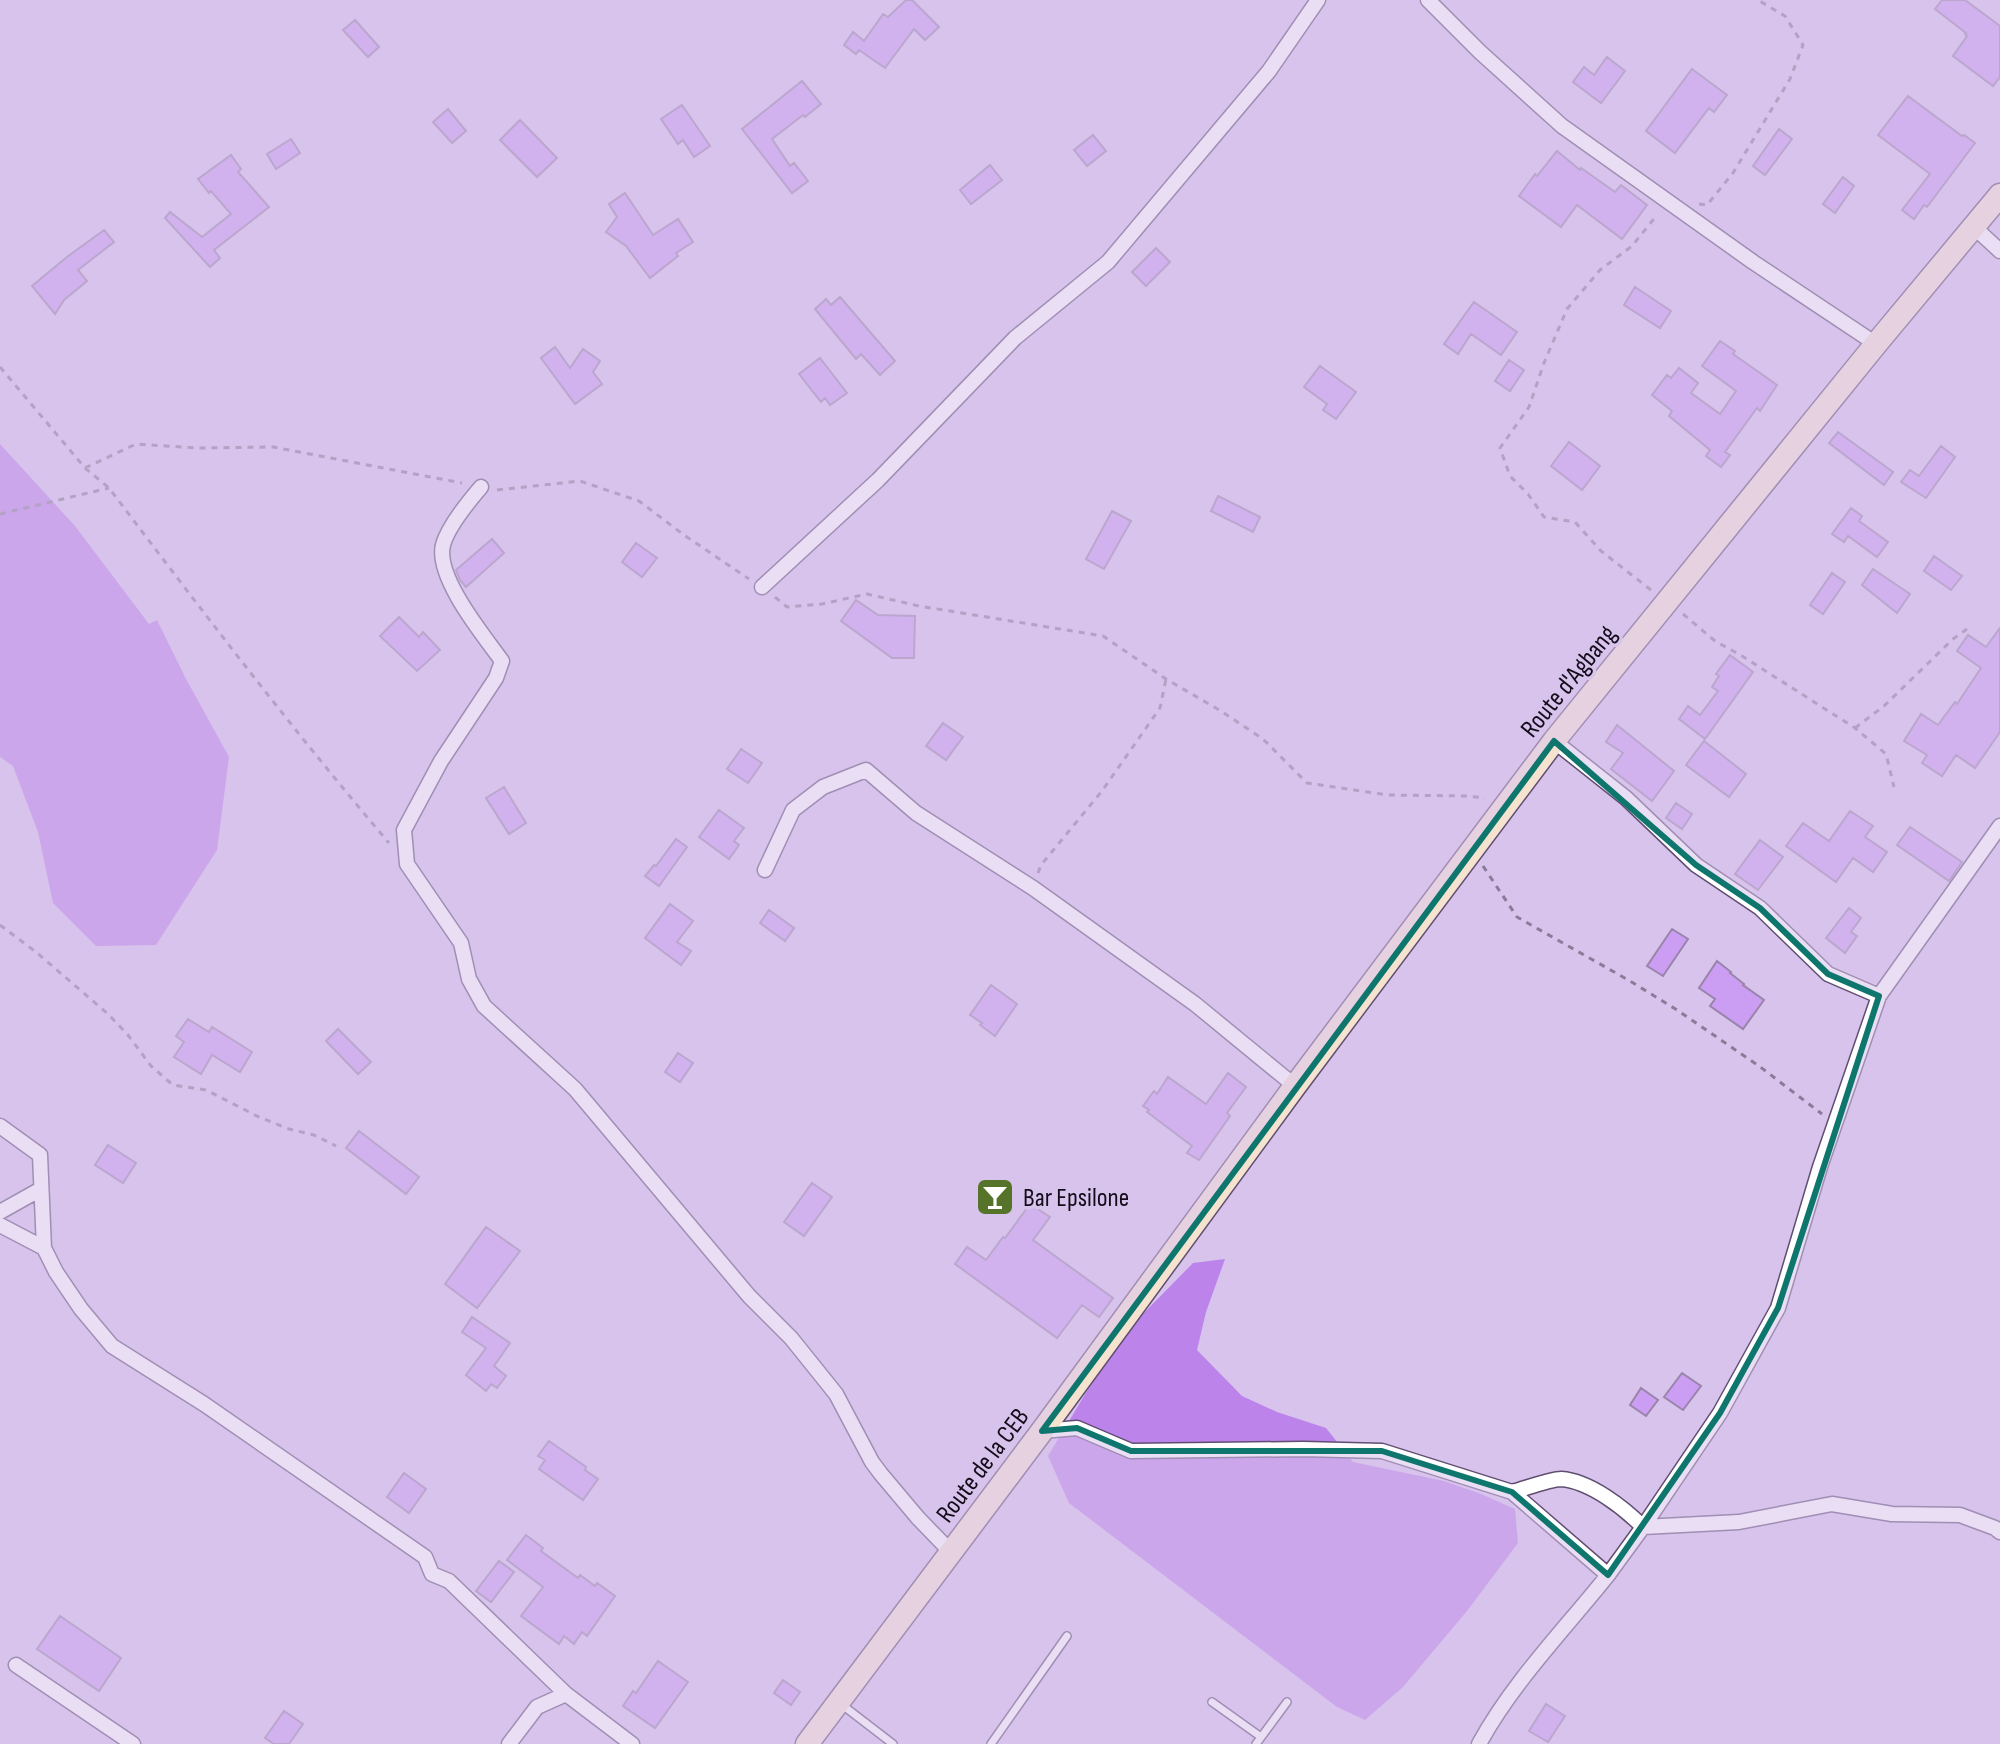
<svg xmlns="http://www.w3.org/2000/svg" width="2000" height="1744" font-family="'Sofia Sans Condensed',sans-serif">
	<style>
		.green { fill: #bc83eb }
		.building { fill: #cb9df3; stroke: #9985ab; stroke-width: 2 }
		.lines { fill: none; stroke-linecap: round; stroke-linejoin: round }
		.service-casing { stroke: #604e71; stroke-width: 10 }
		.minor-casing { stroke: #604e71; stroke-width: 17 }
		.secondary-casing { stroke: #604e71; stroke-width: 25 }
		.path { stroke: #8a7b98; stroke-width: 3; stroke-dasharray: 6 6; stroke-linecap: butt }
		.service { stroke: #fff; stroke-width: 7 }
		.minor { stroke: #fff; stroke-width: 14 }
		.secondary { stroke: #f5e3d0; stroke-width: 22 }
		.marked { fill: none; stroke: #0f766e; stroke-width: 6; stroke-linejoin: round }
		.labels { text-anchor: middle; stroke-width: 7; stroke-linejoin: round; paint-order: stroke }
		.street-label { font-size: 26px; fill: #140c1a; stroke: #d7c3eb }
		.poi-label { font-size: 26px; fill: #140c1a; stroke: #d7c3eb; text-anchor: start }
	</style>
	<rect width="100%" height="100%" fill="#d7c3eb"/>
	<path class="green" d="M0,444L75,526L149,624L157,620L185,677L229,757L217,850L156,945L96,946L53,903L38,832L13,766L0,757Z
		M1225,1259L1206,1312L1197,1350L1242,1396L1277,1412L1326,1428L1353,1462L1444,1481L1481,1494L1515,1509L1518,1543L1467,1611L1403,1687L1365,1720L1337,1707L1069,1503L1048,1456L1087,1391L1134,1323L1193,1263Z"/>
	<path class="building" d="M906,0H912L939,27L925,40L914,29L885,68L859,50L856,54L844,45L853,32L864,41L883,14L888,17Z
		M1942,0H1965L2000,26V77L1993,86L1953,56L1967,36L1965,34L1966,33L1935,9Z
		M355,20L379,47L368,57L343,30Z
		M1607,57L1625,71L1601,103L1573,82L1584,67L1594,75Z
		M1692,69L1727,95L1714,112L1709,108L1675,153L1646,131Z
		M802,81L821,104L805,117L803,115L772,139L790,166L794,163L808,181L792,193L742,129Z
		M1908,96L1962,136L1964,135L1975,143L1927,207L1924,205L1914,219L1902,210L1930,174L1878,135Z
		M682,105L710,146L694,157L683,140L678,144L661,119Z
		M448,109L466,131L452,143L433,122Z
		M520,120L557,158L537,177L500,140Z
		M1779,129L1792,139L1765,175L1753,166Z
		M1093,135L1106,151L1087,166L1074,150Z
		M291,139L300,153L276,169L267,154Z
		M1557,151L1580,170L1581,168L1615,192L1621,185L1647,205L1622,239L1577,205L1561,227L1519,196L1535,174L1537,176Z
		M231,155L241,169L238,172L269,207L214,250L220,258L210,267L165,218L170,212L202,237L231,214L211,191L209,193L198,179Z
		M990,165L1002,180L971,204L960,190Z
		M1843,177L1854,186L1835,213L1823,204Z
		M625,193L653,235L678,219L693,242L676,253L678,256L650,278L626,246L606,232L617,217L609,204Z
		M104,230L114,242L78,270L87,281L64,300L55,314L32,286L67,257Z
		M1156,248L1170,262L1146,286L1132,272Z
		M1635,287L1671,311L1660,328L1624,305Z
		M840,297L895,361L880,375L861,354L856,359L815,309L826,299L831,305Z
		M1474,302L1517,332L1501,355L1471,334L1458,354L1444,344Z
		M1720,341L1735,351L1733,354L1777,385L1760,411L1757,408L1725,452L1730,455L1721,467L1706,456L1710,450L1669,416L1672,411L1652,395L1667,375L1671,378L1679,368L1698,383L1691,393L1720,414L1736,391L1702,366Z
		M555,347L570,368L583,349L600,361L593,372L602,384L575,404L541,358Z
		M820,358L847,393L830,405L825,398L821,402L799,374Z
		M1509,360L1524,370L1510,391L1495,381Z
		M1320,366L1356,392L1336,419L1323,410L1327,404L1304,387Z
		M1838,432L1893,472L1884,485L1829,443Z
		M1569,442L1600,466L1582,490L1551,466Z
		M1941,446L1955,457L1926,498L1901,482L1910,470L1919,476Z
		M1218,496L1260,517L1253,532L1211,511Z
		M1851,508L1862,516L1859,521L1888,542L1877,557L1848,536L1844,542L1832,534Z
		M1112,511L1131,521L1104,569L1086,559Z
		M492,539L504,553L466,587L460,580L456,570Z
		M636,543L657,558L642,577L622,562Z
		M1934,556L1962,576L1951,590L1924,571Z
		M1873,569L1910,594L1897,613L1862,585Z
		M1832,573L1845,582L1823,614L1810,605Z
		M856,600L878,615L915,616L914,658H892L841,621Z
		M399,617L419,637L423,632L440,650L417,671L380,636Z
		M2000,628V732L1975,768L1956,755L1942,776L1922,763L1927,755L1904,741L1921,714L1938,725L1955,702L1957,704L1981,668L1957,651L1968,635L1986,647Z
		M1730,655L1753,672L1705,739L1679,719L1688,706L1700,715L1718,691L1712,687L1719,676L1716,674Z
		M943,723L963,737L946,760L926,746Z
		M1617,725L1674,771L1652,801L1611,769L1623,753L1606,742Z
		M1704,741L1746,774L1729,797L1686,765Z
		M741,749L762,763L748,783L727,769Z
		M504,787L526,823L509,834L486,798Z
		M1676,803L1692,814L1682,829L1666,818Z
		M719,810L744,828L734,841L739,845L729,859L699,837Z
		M1850,811L1873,826L1865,837L1887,852L1873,872L1853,858L1836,882L1786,846L1803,823L1829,841Z
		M1910,827L1962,862L1949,881L1897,845Z
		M676,839L687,847L659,886L645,876L654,865L656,866Z
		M1760,840L1783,857L1758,890L1735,874Z
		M670,904L693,921L677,942L691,951L681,965L645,938Z
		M1849,908L1861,918L1851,932L1857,936L1845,953L1826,938Z
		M769,910L794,928L785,941L760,923Z
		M1672,929L1688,939L1663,976L1647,966Z
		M1717,961L1731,972L1730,973L1744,984L1743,985L1764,1000L1743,1029L1710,1006L1715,999L1699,988Z
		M991,985L1017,1004L995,1036L980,1025L982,1023L970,1015Z
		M188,1019L209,1032L212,1027L252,1052L240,1072L212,1055L201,1074L174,1057L184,1042L176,1036Z
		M338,1029L371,1062L358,1074L326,1041Z
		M678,1053L693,1063L680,1082L665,1072Z
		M1228,1073L1246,1087L1227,1113L1230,1116L1199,1160L1187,1153L1192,1146L1147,1112L1149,1110L1143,1106L1154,1091L1157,1094L1168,1077L1206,1104Z
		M359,1131L419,1177L406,1194L346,1148Z
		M108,1145L136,1163L123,1183L95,1165Z
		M812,1183L832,1197L804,1236L784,1222Z
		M1030,1204L1050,1217L1033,1240L1113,1298L1099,1317L1082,1305L1057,1338L955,1264L967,1247L986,1260L1003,1237L1005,1238Z
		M486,1227L520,1251L477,1308L445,1284Z
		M472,1317L510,1343L494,1366L506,1376L497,1388L491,1384L486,1391L466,1375L486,1348L462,1332Z
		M1682,1373L1701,1386L1683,1410L1664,1397Z
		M1641,1388L1658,1400L1646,1416L1630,1405Z
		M549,1441L586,1467L585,1470L598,1479L583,1500L539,1469L545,1460L538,1456Z
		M404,1473L426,1489L409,1513L387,1497Z
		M526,1535L543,1548L541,1551L578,1578L580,1575L595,1586L597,1583L615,1596L587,1636L582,1632L574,1644L564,1636L559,1644L521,1616L543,1587L507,1560Z
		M499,1561L514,1572L491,1602L476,1591Z
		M60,1616L121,1658L99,1691L37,1649Z
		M658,1661L688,1682L655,1728L623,1706L633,1691L636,1693Z
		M783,1680L800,1692L791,1705L774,1693Z
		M1546,1704L1565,1716L1548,1742L1529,1731Z
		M284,1711L303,1724L289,1744H274L265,1738Z"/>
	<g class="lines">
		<defs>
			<path id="service" d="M1212,1702L1261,1737
				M841,1704L893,1744
				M991,1744L1067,1636
				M1256,1744L1287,1702"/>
			<path id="minor" d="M1428,0L1480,52L1562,126L1753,262L1876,344
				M1974,227L2000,251
				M481,487C469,501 448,526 443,545C435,577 484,636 502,661L496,678L441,761L404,830L407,864L461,943L469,979L484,1006L575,1089L749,1296L791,1338L836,1394L872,1462L881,1474L918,1518L951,1552
				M762,587L878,480L1015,338L1108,262L1269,71L1318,0
				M1554,741L1626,798L1696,865L1760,908L1828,974L1879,996
				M765,870L793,810L823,787L866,770L916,813L1033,888L1195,1004L1295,1086
				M0,1126L40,1155L44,1248
				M0,1212L41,1189
				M0,1225L44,1248L56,1272L81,1309L112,1346L204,1404L425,1557L432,1574L449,1581L566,1694L632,1744
				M1042,1431L1077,1428L1131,1451L1303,1449L1382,1451L1512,1492L1608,1575L1643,1527L1739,1522L1832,1504L1892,1514L1960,1515L1995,1528L2000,1532
				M1512,1492C1524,1489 1550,1479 1561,1479C1590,1481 1624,1508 1643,1527L1720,1413L1778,1308L1820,1167L1879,996L2000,826
				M16,1665L133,1744
				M509,1744L537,1707L566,1694
				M1479,1744C1513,1682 1564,1630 1608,1575"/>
			<path id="secondary" d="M807,1744L1042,1431L1295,1086L1554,741L1876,344L2000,195"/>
		</defs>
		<use href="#service" class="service-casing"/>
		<use href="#minor" class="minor-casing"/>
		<use href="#secondary" class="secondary-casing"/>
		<path class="path" d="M1699,204L1707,205L1733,173L1790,79L1803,45L1785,16L1758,0
			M0,367L85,468L136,444L197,448L273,447L462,483
			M85,468L109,488C200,608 291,728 389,843
			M497,490L580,481L639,501L684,535L749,579
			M0,514L109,488
			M1651,590L1601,551L1575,522L1544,517L1528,494L1510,476L1500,448L1529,407L1544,363L1567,309L1600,270L1632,246L1657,215
			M775,597L787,607L822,604L867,594L919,606L1103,636L1166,679L1221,711L1263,739L1307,783L1388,795L1467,796L1485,798
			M1683,614L1715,641L1742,656L1855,728L1886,754L1894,787
			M1855,728L1884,706L1953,639L1967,629
			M1483,866L1517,917L1630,981L1677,1010L1759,1066L1822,1114
			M1038,873L1041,865L1102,791L1160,708L1166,679
			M0,925L36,952L108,1014L128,1035L151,1066L173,1085L206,1090L259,1117L289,1129L314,1135L336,1146"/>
		<use href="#service" class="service"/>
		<use href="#minor" class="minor"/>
		<use href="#secondary" class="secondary"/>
	</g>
	<path d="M0 0H2000V1744H0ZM1554,741L1696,865L1760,908L1828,974L1879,996L1778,1308L1720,1413L1608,1575L1512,1492L1382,1451H1131L1077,1428L1042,1431Z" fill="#d7c3eb" fill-opacity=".55" fill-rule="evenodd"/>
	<path class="marked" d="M1554,741L1696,865L1760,908L1828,974L1879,996L1778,1308L1720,1413L1608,1575L1512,1492L1382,1451H1131L1077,1428L1042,1431Z"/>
	<defs>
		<symbol id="bar-square" viewBox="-11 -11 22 22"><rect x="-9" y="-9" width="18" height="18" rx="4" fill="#567429" stroke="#d7c3eb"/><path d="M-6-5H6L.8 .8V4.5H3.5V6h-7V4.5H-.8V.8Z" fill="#fff"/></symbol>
	</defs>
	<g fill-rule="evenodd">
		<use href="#bar-square" x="973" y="1175" width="44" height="44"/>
	</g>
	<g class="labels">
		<g class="street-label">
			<text transform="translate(1568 681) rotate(-51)" y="9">Route d'Agbang</text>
			<text transform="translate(982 1465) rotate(-53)" y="9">Route de la CEB</text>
		</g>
		<g class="poi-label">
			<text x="1023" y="1206">Bar Epsilone</text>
		</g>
	</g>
</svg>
